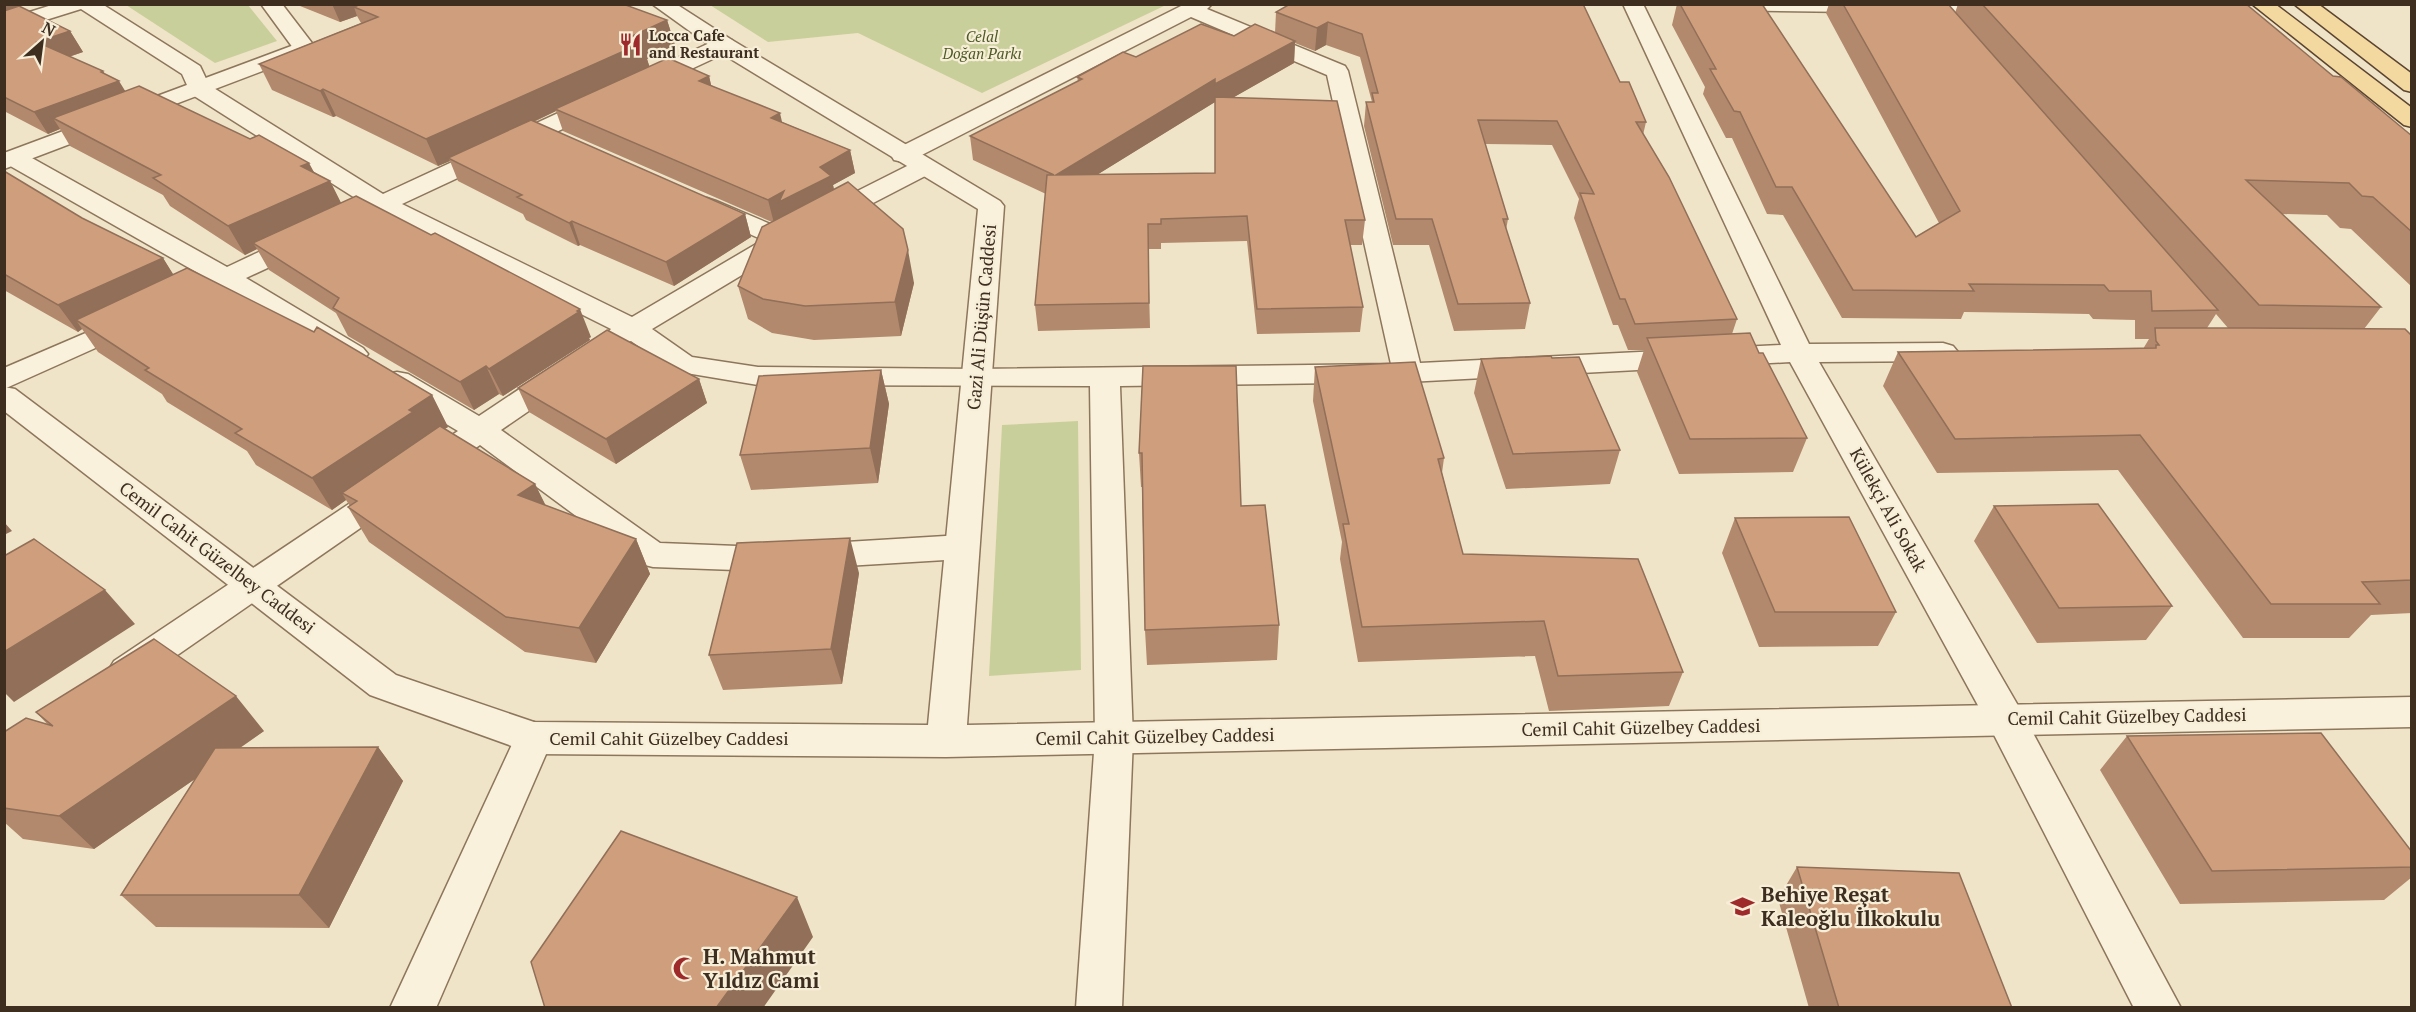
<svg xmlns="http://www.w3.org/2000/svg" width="2416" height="1012" font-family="'PT Serif',serif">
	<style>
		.green { fill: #c9cf9b }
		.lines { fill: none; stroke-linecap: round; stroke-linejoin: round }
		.minor-casing { stroke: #8d765c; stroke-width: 3 }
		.tertiary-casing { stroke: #8d765c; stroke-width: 3 }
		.primary-casing { stroke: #5b4430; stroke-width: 3 }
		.minor { fill: #faf1dc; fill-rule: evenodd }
		.tertiary { fill: #faf1dc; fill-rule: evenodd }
		.primary { fill: #f3d9a0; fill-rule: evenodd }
		.wall { fill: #b2896c; fill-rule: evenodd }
		.shaded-wall { fill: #916f58 }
		.building { fill: #cf9f7d; stroke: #916f58; stroke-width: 1.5 }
		.labels { text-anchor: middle; stroke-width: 4.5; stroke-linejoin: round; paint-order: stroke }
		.far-poi-label { font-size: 15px; font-weight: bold; fill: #3d2e20; stroke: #f7eed8; text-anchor: start }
		.far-park-label { font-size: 15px; font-style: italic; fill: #4d5a26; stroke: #f7eed8 }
		.street-label { font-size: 18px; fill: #3d2e20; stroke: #f7eed8 }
		.near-poi-label { font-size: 21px; font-weight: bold; fill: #3d2e20; stroke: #f7eed8; text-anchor: start }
	</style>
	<rect width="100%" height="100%" fill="#f0e4c8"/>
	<path class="green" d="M126,5H248L277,41L215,63Z
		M710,5H709H1166L982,93L858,33L768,42Z
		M1078,421L1081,670L989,676L1002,425Z"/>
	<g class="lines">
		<defs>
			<path id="minor" d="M55,4H102L200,66L209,85L383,194L716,40L724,39L732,40L735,45L732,50L402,204L632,317L763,240L698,211L694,206L698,201L707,198L716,201L782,229L915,162L924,160L933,162L936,167L933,172L792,245L652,329L692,357L758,367L977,369L1391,364L1327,75L1191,17L912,160L903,162L894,160L891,155L894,150L1185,4H1212L1207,9L1345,66L1348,71L1420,363L1781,345L1623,4H1643L1809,344L1943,343L1953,346L1958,352L1953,358L1943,361L1819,362L2020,709L2181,1008H2134L1992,731L1790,362L1408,382L1120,386L1133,738L1122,1008H1076L1095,738L1090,386L758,385L674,371L631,341L616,347L606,344L602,338L611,329L381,214L367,219L358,216L354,211L363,203L191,94L182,74L81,9L4,33V20Z
				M261,4H282L315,47L312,52L304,53L296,52Z
				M1705,4H2010L2012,8L2009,12L2002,14L1715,10L1708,8Z
				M14,151L23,153L227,267L295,235L304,233L313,235L317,241L313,247L246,278L363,348L368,354L363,360L353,363L343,360L224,288L209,293L199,291L195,285L205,277L5,163V153Z
				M130,314L140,316L144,322L140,328L4,389V368Z
				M561,366L571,368L576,375L571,382L501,430L660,543L763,547L962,535L974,538L979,547L974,556L962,559L763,571L653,567L641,564L480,445L140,681L127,686L114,681L108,671L114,661L458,431L386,388L382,381L386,374L397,372L408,374L479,416L551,368Z
				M534,722L548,727L553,738L436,1008H390L515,738L520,727Z"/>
			<path id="tertiary" d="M652,4H676L732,40L1000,201L1004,206L967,725L2412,697V727L946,757L534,754L370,695L4,411V387L15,389L396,675L534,722L928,725L978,209L716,50Z
				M302,42L310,43L313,48L310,53L4,169V153Z"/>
			<path id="primary" d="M2252,4H2275L2412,108V127L2404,125Z
				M2294,4H2318L2412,74V92L2404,90Z"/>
		</defs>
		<use href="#minor" class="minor-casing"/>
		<use href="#tertiary" class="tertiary-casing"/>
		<use href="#primary" class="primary-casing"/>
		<use href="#minor" class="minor"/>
		<use href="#tertiary" class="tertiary"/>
		<use href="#primary" class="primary"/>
	</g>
	<path class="wall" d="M4,4H25L19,7L70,31L83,52L69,57L105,74L125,91L315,173L330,181L341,203L591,337L589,338L590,340L503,396L499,394L474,410L348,336L336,313L269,270L257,249L245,255L170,206L163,195L70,146L60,129L48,134L4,111Z
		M295,4H623L667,20L675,45L647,59L649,66L709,76L711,85L782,122L850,150L855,173L833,185L834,190L914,283L901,336L814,340L772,333L748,319L738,286L772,222L563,131L556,111L534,122L745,214L751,237L674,286L580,245L578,246L526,220L523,214L458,181L450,161L438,166L336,116L333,117L272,90L259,64L361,23L357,16L340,22Z
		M1677,4H1762L1916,237L1939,223L1826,13L1829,4H1948L1955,13L1958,4H2246L2333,76L2412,136V287L2351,229L2340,228L2327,215L2282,214L2381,307L2364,329L2412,336V613L2371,615L2349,638H2243L2118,470L1937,473L1883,386L1898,352L2143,349L2149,339H2135V320L2093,319L2089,314L1964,312L1961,319L1842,318L1783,215L1767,214L1732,138H1726L1703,94L1705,87L1672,25ZM2216,314L2228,328H2207Z
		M1276,12L1620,82L1646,122L1643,135L1737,319L1732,334L1759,353L1807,438L1793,472L1679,474L1637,372L1644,350H1628L1618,325H1613L1574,218L1579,199L1552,145L1485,144L1508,219L1506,230L1530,303L1525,329L1454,331L1429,245H1393L1364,126L1366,102H1372L1360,57L1326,45L1315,51L1295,43L1294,63L1232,98L1365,220L1362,245H1350L1363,307L1360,332L1257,334L1247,241L1161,243V249H1148L1150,328L1038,331L1035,305L1046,194L973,160L970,136L1078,81L1077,77L1136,57L1234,36L1275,33ZM1215,102V173L1098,174Z
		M4,171L82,218L163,258L173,275L432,395L448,427L444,429L535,484L545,505L636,539L650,574L596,663L525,652L369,542L348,507L350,506L346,500L332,510L256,465L247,451L167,402L162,394L98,352L82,329L78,332L4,290Z
		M1552,358L1620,450L1610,484L1506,489L1474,393L1481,359Z
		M1143,366L1241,506L1279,625L1277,660L1147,665L1145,630L1142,487H1141L1139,453Z
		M1315,367L1444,458L1442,473L1463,554L1683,672L1669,706L1549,711L1535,656L1358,662L1340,559L1342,542L1313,401Z
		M881,370L889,404L878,483L751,490L740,455Z
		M699,379L707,403L616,464L529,412L518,388Z
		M1994,506L2172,606L2146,640L2037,643L1974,541Z
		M1735,518L1896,612L1878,646L1759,647L1722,553Z
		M859,573L842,684L723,690L709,655Z
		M36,712L264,731L240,748L378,747L403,781L329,928L156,927L121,895L195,779L94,849L23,839L4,822V732L48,725Z
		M2127,736L2412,852V877L2384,900L2180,904L2100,770Z
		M1797,867L2012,1008H1809L1778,899Z"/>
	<path class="shaded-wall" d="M4,4H25L17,7L4,18Z
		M332,4H387L354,7L357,16L340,22Z
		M667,20L675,45L647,59L650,68L555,109L556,111L452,160L448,158L450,161L438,166L426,139L630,37Z
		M1328,22L1326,45L1315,51L1317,28Z
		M70,31L83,52L50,63L37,42Z
		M1295,41L1294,63L1215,108V84Z
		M103,71L111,84L119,81L132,102L53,118L60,129L48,134L34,112Z
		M709,76L714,98L699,81Z
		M1215,79V102L1058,199L1056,175Z
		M323,89L336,116L333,117L320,91Z
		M780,113L785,135L771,118Z
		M850,150L855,173L833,185L836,199L774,223L768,200L820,167Z
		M309,163L321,185L330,181L344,209L253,243L257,249L245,255L228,226L301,166Z
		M745,214L751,237L674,286L666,262Z
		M572,221L580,245L578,246L569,223Z
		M908,250L914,283L901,336L895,302Z
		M163,258L180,285L76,320L82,329L78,332L58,305Z
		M580,309L591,337L589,338L590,340L503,396L489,369Z
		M486,366L499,394L474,410L460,382Z
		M881,370L889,404L878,483L870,448Z
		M699,379L707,403L616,464L606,439Z
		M432,395L448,427L342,493L346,500L332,510L312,478L409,410Z
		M535,484L552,518L518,495Z
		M4,522L12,531L4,535Z
		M850,538L859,573L842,684L831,649Z
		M636,539L650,574L596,663L579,628Z
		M105,590L135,624L14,702L4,692V652Z
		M236,696L264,731L94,849L59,816Z
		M378,747L403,781L329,928L299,895Z
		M797,897L813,937L763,1008H716Z"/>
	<path class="building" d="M361,4H623L667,20L630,37L642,43L426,139L323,89L320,91L259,64L378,17L354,7Z
		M1290,4H1583L1620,82H1629L1646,122H1636L1669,177L1737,319L1635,324L1625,299H1620L1580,193L1594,194L1557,121L1478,120L1508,219H1503L1530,303L1458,304L1432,219H1396L1366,102H1374L1372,93H1378L1362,34L1328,22L1317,28L1276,12Z
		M1680,4H1762L1916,237L1960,211L1843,4H1948L2218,310L2152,311L2151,291H2109L2104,285L1969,284L1974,291L1853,290L1792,187H1776L1740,112L1734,111L1710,69H1716Z
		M1982,4H2246L2333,76L2341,77L2412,136V232L2373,197L2362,196L2349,183L2246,180L2381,307L2259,305Z
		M19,6L70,31L37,42L103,71L101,72L119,81L34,112L4,97V11Z
		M1201,24L1234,36L1255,24L1295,41L1215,84V79L1056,175L1215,173V97L1337,101L1365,220H1345L1363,307L1257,309L1247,216L1161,219V224H1148L1149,303L1035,305L1047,175H1054L970,136L1082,79L1077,77L1123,52L1136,57Z
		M668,58L709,76L699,81L780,113L771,118L850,150L820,167L831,176L779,202L784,191L768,200L555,109Z
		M139,86L250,139L259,135L309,163L301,166L330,181L228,226L153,178L161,175L53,118Z
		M531,120L745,214L666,262L572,221L569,223L517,197L522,195L448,158Z
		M4,171L82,218L163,258L58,305L4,274Z
		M848,182L903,229L908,250L895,302L805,306L763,299L738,286L762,227Z
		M356,196L431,235L435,233L580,309L577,311L579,312L489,369L486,366L460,382L333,308L339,298L253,243Z
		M187,268L314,332L317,327L432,395L409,410L413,412L312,478L235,433L242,429L145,370L149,368L76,320Z
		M2155,328H2250L2405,329L2412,336V580L2362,582L2380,604H2271L2140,435L1955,439L1898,352L2156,348V345H2159L2156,341Z
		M607,330L699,379L606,439L518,388Z
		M1750,333L1759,353H1763L1807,438L1690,439L1647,338Z
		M1551,356L1552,358L1579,357L1620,450L1513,454L1481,359Z
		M1415,362L1444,458L1438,459L1463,554L1638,559L1683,672L1558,676L1544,621L1362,627L1343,524H1349L1315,367Z
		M1143,366H1236L1241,506L1265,505L1279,625L1145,630L1142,453H1139Z
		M881,370L870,448L740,455L759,376Z
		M440,426L535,484L518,495L636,539L579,628L506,617L348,507L357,501L342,493Z
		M2098,504L2172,606L2059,608L1994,506Z
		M1849,517L1896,612H1775L1735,518Z
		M850,538L831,649L709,655L737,543Z
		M34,539L105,590L4,652V556Z
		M154,639L236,696L59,816L4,808V732L26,718L53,726L36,712Z
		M2321,733L2412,852V867L2212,871L2127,736Z
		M378,747L299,895H121L215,748Z
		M621,831L797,897L716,1008H545L531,962Z
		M1797,867L1959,873L2012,1008H1839Z"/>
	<defs>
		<symbol id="restaurant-bare" viewBox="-9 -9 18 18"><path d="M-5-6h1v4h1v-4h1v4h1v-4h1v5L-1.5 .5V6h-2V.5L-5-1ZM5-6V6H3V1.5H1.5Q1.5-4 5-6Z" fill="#9e2a2b" stroke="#f7eed8" stroke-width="2.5" paint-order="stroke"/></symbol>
		<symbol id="school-bare" viewBox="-9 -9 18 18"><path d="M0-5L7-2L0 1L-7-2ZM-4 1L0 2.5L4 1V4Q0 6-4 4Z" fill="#9e2a2b" stroke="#f7eed8" stroke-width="2.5" paint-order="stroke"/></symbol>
		<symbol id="mosque-bare" viewBox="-9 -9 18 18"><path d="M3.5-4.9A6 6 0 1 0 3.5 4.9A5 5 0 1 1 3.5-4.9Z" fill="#9e2a2b" stroke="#f7eed8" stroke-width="2.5" paint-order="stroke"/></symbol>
	</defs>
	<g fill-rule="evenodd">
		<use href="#restaurant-bare" x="614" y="28" width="33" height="33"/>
		<use href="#school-bare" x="1726" y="890" width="33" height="33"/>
		<use href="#mosque-bare" x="668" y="952" width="33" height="33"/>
	</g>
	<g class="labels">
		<g class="far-poi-label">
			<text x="649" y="41">Locca Cafe<tspan x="649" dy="17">and Restaurant</tspan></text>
		</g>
		<g class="far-park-label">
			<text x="982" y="42">Celal<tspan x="982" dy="17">Doğan Parkı</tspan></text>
		</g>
		<g class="street-label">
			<text transform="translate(982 317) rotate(-85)" y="6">Gazi Ali Düşün Caddesi</text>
			<text transform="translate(1888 510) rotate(61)" y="6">Külekçi Ali Sokak</text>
			<text transform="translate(217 558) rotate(37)" y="6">Cemil Cahit Güzelbey Caddesi</text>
			<text transform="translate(2127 717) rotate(-1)" y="6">Cemil Cahit Güzelbey Caddesi</text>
			<text transform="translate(1641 728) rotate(-1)" y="6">Cemil Cahit Güzelbey Caddesi</text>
			<text transform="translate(1155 737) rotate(-1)" y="6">Cemil Cahit Güzelbey Caddesi</text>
			<text x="669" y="745">Cemil Cahit Güzelbey Caddesi</text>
		</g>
		<g class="near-poi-label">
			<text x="1761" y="902">Behiye Reşat<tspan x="1761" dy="24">Kaleoğlu İlkokulu</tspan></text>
			<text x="703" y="964">H. Mahmut<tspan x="703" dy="24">Yıldız Cami</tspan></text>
		</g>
	</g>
	<rect width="2416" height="1012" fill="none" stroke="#3d2e20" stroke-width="12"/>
	<g transform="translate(42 42) rotate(28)" stroke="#f7eed8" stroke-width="4.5" paint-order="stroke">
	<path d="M0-4.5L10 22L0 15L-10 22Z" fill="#3d2e20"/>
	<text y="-9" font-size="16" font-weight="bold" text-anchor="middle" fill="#3d2e20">N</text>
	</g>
</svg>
